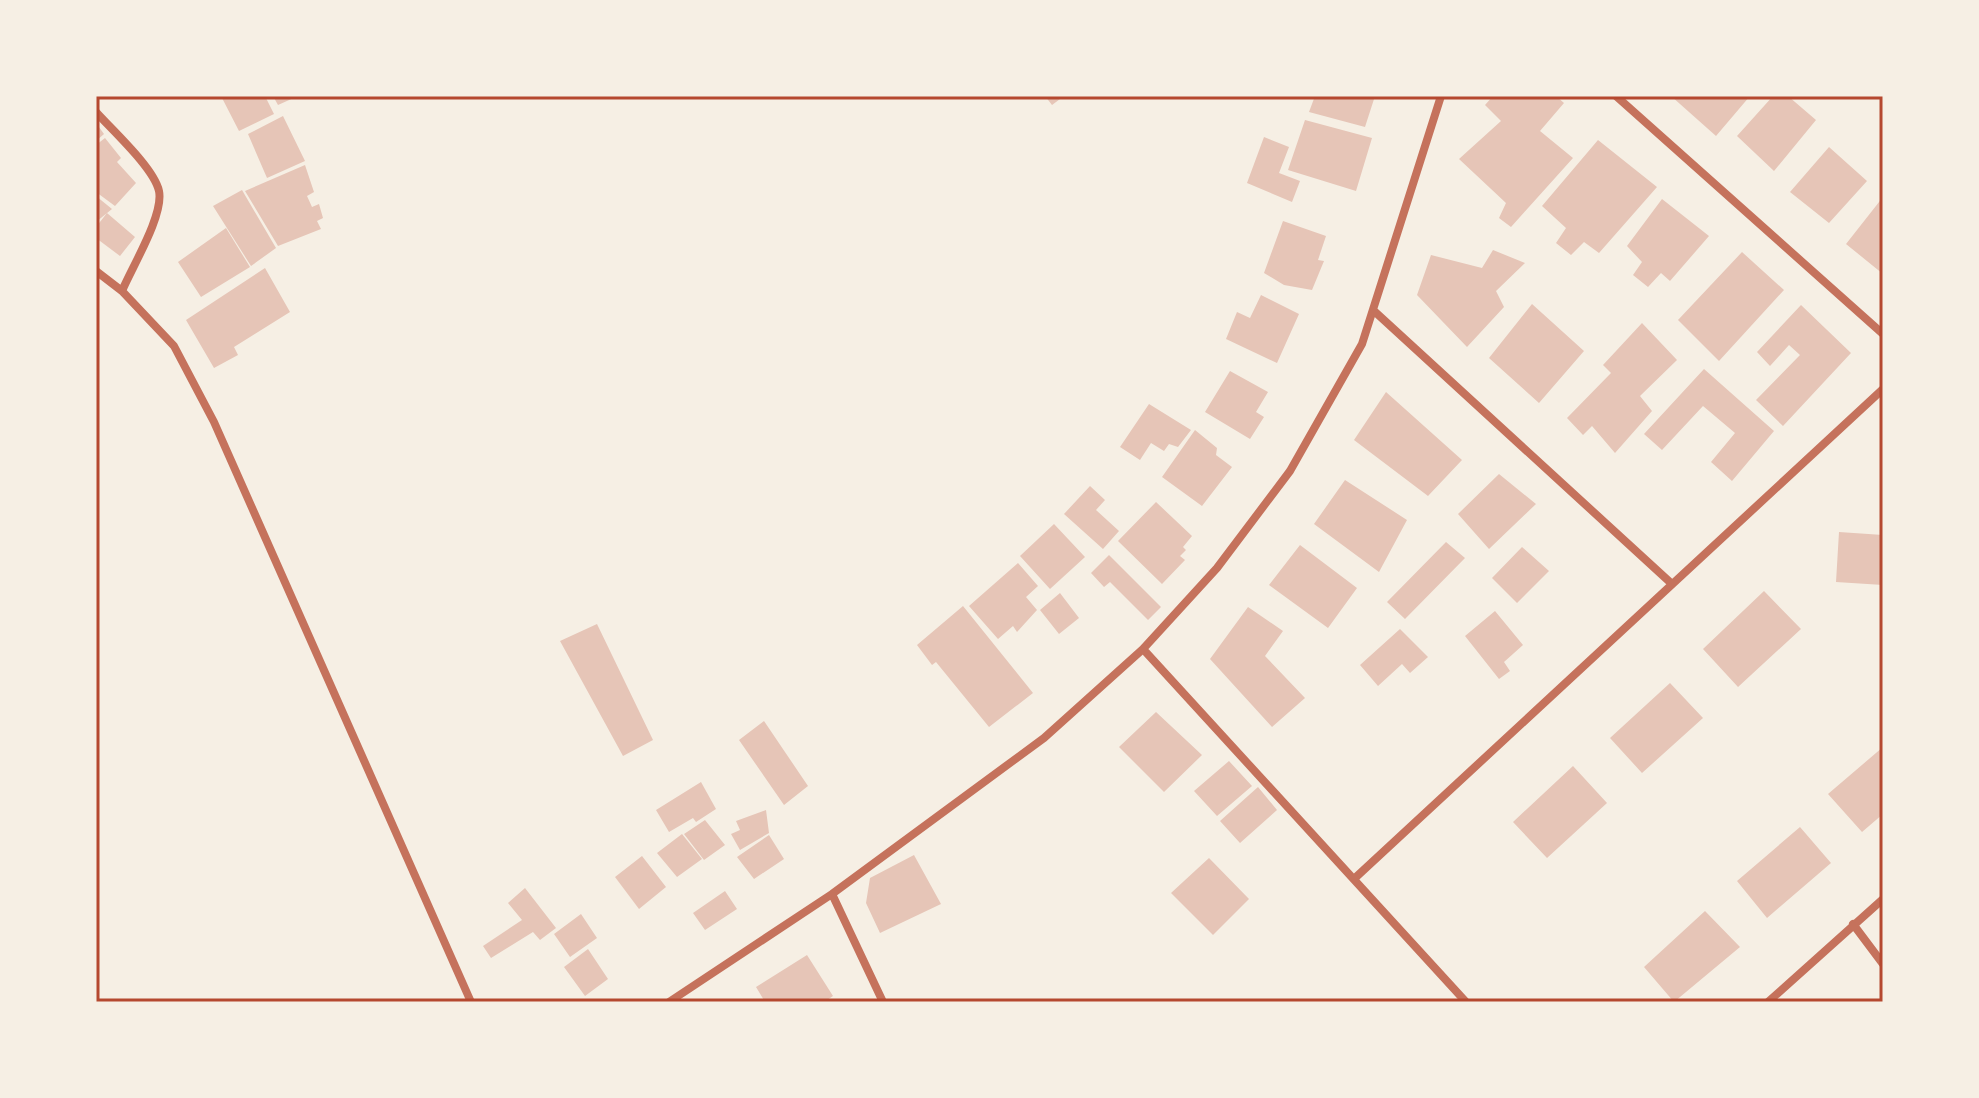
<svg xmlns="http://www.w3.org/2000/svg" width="1979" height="1098" font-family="'Varela Round',sans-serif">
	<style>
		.building { fill: #e6c5b7 }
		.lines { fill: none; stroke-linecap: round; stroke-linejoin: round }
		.minor { stroke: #c5725c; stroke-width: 8 }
		.neatline { fill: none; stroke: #b5482f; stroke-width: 3 }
	</style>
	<rect width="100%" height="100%" fill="#f6efe4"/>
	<path class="building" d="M221,96H265L274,114L239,131Z
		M273,96H298L278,105Z
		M1045,96H1064L1052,105Z
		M1315,96H1375L1365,127L1309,112Z
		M1493,96H1556L1564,103L1540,131L1573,158L1511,227L1499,218L1506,203L1459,159L1501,121L1485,105Z
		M1671,96H1750L1716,136Z
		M1773,96H1788L1816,120L1774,171L1737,136Z
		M283,116L305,161L267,178L248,134Z
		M1305,120L1372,138L1356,191L1288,170Z
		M96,123L104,134L96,141Z
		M1264,137L1289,147L1279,173L1300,181L1292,202L1247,183Z
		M105,138L121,158L117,162L136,183L115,206L96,192V145Z
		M1598,140L1657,187L1599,253L1584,242L1571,255L1556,243L1566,228L1542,206Z
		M1829,147L1867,181L1829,223L1790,192Z
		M305,165L314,192L307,196L312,207L319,204L323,218L317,221L321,229L278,246L245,191Z
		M242,190L276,248L251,266L213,206Z
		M96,196L112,209L96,222Z
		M1883,197V274L1846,244Z
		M1662,199L1709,236L1670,281L1661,273L1648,287L1633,275L1642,262L1627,246Z
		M107,213L135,237L120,256L96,238V227Z
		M1283,221L1326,236L1318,260L1324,261L1312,290L1284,285L1264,273Z
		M226,228L250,267L201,297L178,262Z
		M1493,250L1525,263L1496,291L1504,307L1467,347L1417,295L1431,255L1482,268Z
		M1742,252L1784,290L1719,361L1678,320Z
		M265,268L290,312L234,347L238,355L214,368L186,320Z
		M1261,295L1299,314L1277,363L1226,339L1237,312L1250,318Z
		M1532,304L1584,351L1539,403L1489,358Z
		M1801,305L1851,353L1783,426L1756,400L1800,355L1789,345L1770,366L1757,352Z
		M1642,323L1677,360L1640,396L1652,411L1615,453L1592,426L1583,435L1567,418L1611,373L1603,365Z
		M1704,369L1774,431L1732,481L1711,462L1735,433L1703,406L1662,450L1644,434Z
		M1230,371L1268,392L1256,412L1264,417L1250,439L1205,412Z
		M1386,392L1462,460L1428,496L1354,440Z
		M1149,404L1191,430L1178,447L1169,444L1164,451L1151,443L1140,460L1120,447Z
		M1195,430L1217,448L1216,455L1232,467L1202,506L1162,477Z
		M1499,474L1536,504L1489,549L1458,514Z
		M1345,480L1407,520L1379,572L1314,524Z
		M1090,486L1105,500L1096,510L1119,531L1103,549L1064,514Z
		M1156,502L1192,536L1183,547L1186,550L1180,556L1185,560L1162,584L1118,541Z
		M1054,524L1085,557L1050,589L1020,556Z
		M1839,532L1883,535V585L1836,582Z
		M1446,542L1465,558L1405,619L1387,602Z
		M1300,545L1357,588L1328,628L1269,585Z
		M1522,547L1549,571L1517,603L1492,578Z
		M1109,555L1161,607L1148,620L1110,582L1104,587L1091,573Z
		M1018,563L1038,586L1026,597L1037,610L1017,632L1013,626L998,639L969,606Z
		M1764,591L1801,629L1738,687L1703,649Z
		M1060,593L1079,618L1059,634L1040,610Z
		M963,606L1033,693L989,727L936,662L932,665L917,645Z
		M1248,607L1283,631L1265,656L1305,698L1272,727L1210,659Z
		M1495,611L1523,645L1504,662L1510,671L1499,679L1465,636Z
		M597,624L653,740L623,756L560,641Z
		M1400,629L1428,657L1410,673L1402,664L1378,686L1360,665Z
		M1670,683L1703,718L1642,773L1610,738Z
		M1156,712L1202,755L1164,792L1119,747Z
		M764,721L808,786L784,805L739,740Z
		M1883,747V814L1862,832L1828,794Z
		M1229,761L1252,786L1217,816L1194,791Z
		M1573,766L1607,803L1547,858L1513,822Z
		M701,782L716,809L696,822L693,818L669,832L656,810Z
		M1258,787L1277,810L1240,843L1220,821Z
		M766,810L769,833L740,850L731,834L740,830L736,821Z
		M705,820L725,845L704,860L684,834Z
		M1800,827L1831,863L1767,918L1737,881Z
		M682,834L702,859L677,877L657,853Z
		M769,835L784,859L754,879L737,857Z
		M914,855L941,904L880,933L866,903L870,878Z
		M642,856L666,887L639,909L615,877Z
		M1209,858L1249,899L1213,935L1171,893Z
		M525,888L556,928L540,940L533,932L491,958L483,946L522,920L508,903Z
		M725,891L737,909L705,930L693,913Z
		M1705,911L1740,947L1674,1002L1644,967Z
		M581,914L597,938L570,957L554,934Z
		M588,949L608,979L585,996L564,967Z
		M807,955L833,996L824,1002H765L756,987Z"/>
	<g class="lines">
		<path class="minor" d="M1616,96L1883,334
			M96,112C112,130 154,168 159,191C164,215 132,267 122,291
			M96,271L122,291L174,346L214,422L471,1002
			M1373,310L1672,584
			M1143,649L1466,1002
			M1355,878L1883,389
			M832,894L883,1002
			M1853,924L1883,964
			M669,1002L832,894L1044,738L1143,649L1217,568L1290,471L1362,344L1441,96
			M1768,1002L1883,899"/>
	</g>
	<rect width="1979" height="1098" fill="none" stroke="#f6efe4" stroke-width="196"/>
	<rect x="98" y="98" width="1783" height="902" class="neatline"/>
</svg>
